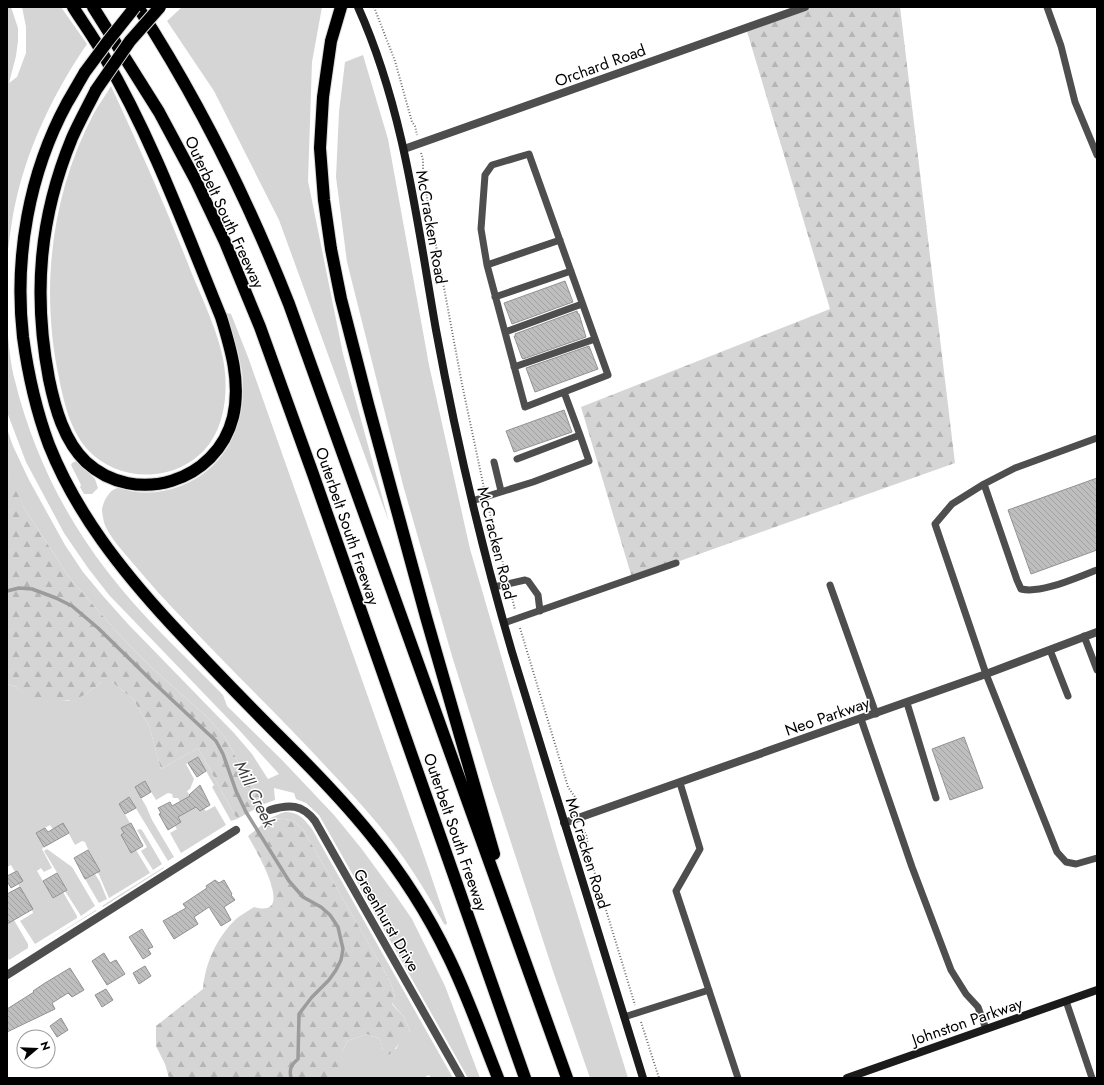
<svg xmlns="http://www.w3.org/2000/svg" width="1104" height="1085" font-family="Jost,sans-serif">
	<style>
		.grass { fill: #d5d5d5 }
		.forest { fill: url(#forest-firs) }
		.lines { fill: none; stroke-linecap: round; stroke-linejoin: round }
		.stream { stroke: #9c9c9c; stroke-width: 3.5 }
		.building { fill: url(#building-back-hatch); stroke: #929292 }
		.highway-casing { stroke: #dbdbdb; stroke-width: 14 }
		.path { stroke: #707070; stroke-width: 2; stroke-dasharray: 1 2; stroke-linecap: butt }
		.lane { stroke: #4e4e4e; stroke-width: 7 }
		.street { stroke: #4e4e4e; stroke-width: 8 }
		.secondary { stroke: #1b1b1b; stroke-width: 8 }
		.highway { stroke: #000; stroke-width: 12 }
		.highway-bridge-casing { stroke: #dbdbdb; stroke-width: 14; stroke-linecap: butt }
		.highway-bridge { stroke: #000; stroke-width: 12 }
		.labels { text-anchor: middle; stroke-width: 3; stroke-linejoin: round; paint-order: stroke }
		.street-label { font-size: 16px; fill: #000; stroke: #fff }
		.water-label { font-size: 17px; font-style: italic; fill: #3d3d3d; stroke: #fff }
	</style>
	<defs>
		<pattern id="forest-firs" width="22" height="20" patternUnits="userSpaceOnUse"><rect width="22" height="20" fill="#d5d5d5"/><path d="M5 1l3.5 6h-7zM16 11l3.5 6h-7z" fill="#b5b5b5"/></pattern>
		<pattern id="building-back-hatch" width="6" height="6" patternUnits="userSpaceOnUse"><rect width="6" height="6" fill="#bebebe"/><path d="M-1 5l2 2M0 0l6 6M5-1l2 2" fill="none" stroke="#a2a2a2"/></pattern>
	</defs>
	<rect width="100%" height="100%" fill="#fff"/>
	<path class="grass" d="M7,7H11L18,28V41L16,56L9,83L17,77L26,53V27L22,7H61L87,44C55,91 30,142 17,196C12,216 10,236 7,257Z
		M182,7H322L312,62L308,181L343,354L389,522L279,220L214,91L167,21Z
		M363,55L388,139L429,365L470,549L557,848L628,1078H590L553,971L490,778L452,656L403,485L347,262L336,177L339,112L345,62Z
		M111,86C140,148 167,210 192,274C204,303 223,342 225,373C227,396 224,423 210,443C181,483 120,485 87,449C70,429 64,403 59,378C40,289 51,194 94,113C99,104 106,95 111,86Z
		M227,313L231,314L248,357L427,864L447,923L446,925L444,924C425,889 403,854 377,823C363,806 348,790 332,773C285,722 235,674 187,623C167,603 149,582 131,561C123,551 114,542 108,531C104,525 103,518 102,511C102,504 109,489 118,488C121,488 126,490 130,491C141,493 152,493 163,491C221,480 249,428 242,372C239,353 232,334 226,316Z
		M7,326C9,344 10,363 15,381C32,450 63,514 107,571C141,616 184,655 223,695L227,706L282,760L334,815L361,848L394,893L412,919L445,986L480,1078H468L319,815L306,803L296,799L294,793L274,788L275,800L264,804L243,771L225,737L206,716L152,668L126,642L71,580L24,508L14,488L7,470V429L13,446L29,480L65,545L83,572L103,596L128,624L234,733L252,754L268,779L279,774L240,731L109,595L88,568L64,533L26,462L7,412Z
		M76,461L95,479L98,488L92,494H84L80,487L81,485L71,465L72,463Z
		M102,682H112L133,699L149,726L161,769L198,748L237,819L231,821L212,787L214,785L198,757L186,764L194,779L190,789L187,791L200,811L204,809L206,811L215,806L226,825L181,853L170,833L177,829L175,826L181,822L178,817L186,812L178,798H173L172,794L168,793L156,800L145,782L135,788L146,806L152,820L174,857L168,861L129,797L119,804L130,823L122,828L124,833L121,836L131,853L136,850L150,873L109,898L85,842L82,841L75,845L63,823L53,829L50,825L36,833L44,847L42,849L52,868L44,872L41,868L37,871L53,898L63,892L77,916V918L35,944L20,921L33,913L32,910L33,909L18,884L17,871L15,872L11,865L7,867V684L16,687L30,699L46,702L57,700L68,701L86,694Z
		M285,812C299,812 304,819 312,829L453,1078H431L429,1075L423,1078H342V1053L347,1041L367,1034L380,1039L383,1050L396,1049L402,1038L410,1031L404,1017L392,1003L395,996L390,981L304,831C293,817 288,820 271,818L279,814Z
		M140,829L142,830L162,864L153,870L141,851L147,847L137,830Z
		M47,849L72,867L95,906L81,916L65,891L67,889L44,851Z
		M164,867V868L103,907L102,906Z
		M95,874L100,882L107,899L99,903L85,879Z
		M7,908L28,944V948L9,960L7,957Z
		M96,910V911L37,947Z"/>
	<path class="forest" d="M805,7H900L955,463L632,578L581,407L830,309L746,28Z
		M7,470L24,508L71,580L126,642L152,668L206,716L225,737L243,771L264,804L237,819L198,748L161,769L149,726L133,699L112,682H102L86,694L74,700L46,702H37L29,699L16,687L7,684Z
		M271,818C288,820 293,817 304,831L390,981L395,996L392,1004L404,1017L410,1031C402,1038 397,1048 389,1055L383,1050L380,1039L367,1034L347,1041L342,1053V1078H169L165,1064L156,1046V1026L203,989C205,963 217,937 236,919C241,915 248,911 254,907C298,920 255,849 248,836Z"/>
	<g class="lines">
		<path class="stream" d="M7,591L19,588L32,589L56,598L72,606L98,628L152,681L216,741L223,754L236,791L246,812L289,881L303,897L321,907L330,915L338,927L343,949L341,960L336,970L329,980L312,997L299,1014L298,1059C291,1065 289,1069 291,1078"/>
	</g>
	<path class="building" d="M565,281L573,302L512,324L504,303Z
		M577,311L578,314H579L586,337L523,359L522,358L514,336H516L515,334Z
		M589,346L598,369L535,392L526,368Z
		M564,410L572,432L514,452L506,431Z
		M1097,478V550L1031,574L1008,510Z
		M964,737L983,788L950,800L932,749Z
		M198,757L206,771L197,777L188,763Z
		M145,781L151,792L141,798L135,787Z
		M200,785L210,805L200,811L196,807L178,817L181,822L168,830L159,814L161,813L158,808L170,802L172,806L190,796L189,795Z
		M129,797L136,808L125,814L119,804Z
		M63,823L69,833L44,847L36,833L45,828L48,832Z
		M131,823L143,846L131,853L121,835L124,833L121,828Z
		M88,850L100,871L85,879L74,858Z
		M17,871L23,881L11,888L7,881V876Z
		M57,873L67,890L53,898L43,881Z
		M215,880L219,883L224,880L232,894L231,895L235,900L224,907L231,920L221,926L209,907L194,917L198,924L174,939L163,921L186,908L183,904L207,888L206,886Z
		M20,887L33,909L7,924V894Z
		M142,929L153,947L148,949L151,954L143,959L129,937Z
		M104,953L110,963L116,960L125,974L107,985L92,961Z
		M145,966L151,976L139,984L133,973Z
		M70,968L84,990L72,997L68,993L52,1003L55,1009L7,1032V1009L34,992L33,991L45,983Z
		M106,989L113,1000L102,1007L95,995Z
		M61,1018L68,1030L57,1037L50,1026Z"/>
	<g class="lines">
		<defs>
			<path id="highway" d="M73,7C83,23 95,39 104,56C152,138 185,229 221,317C231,349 241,383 233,417C217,482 135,507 86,462C64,441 55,408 49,379C33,295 39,218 72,138C79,122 88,106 96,90
				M93,7L159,112L196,181L225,242L260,327L313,474L525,1078
				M138,7C199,101 248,200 289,304L567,1078
				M341,7L331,41L323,97L320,148L324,200L331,249L341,299L368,404L426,617L494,854
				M85,72C79,82 73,93 67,103C29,173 14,257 23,337C28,374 36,410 49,445C76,513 122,571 171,624C210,666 250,707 290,747C318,775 345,803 370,834C401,872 428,914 449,958C468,997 482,1038 498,1078"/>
		</defs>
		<use href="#highway" class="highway-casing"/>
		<path class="path" d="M374,7L395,61L412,122L415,126L417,135
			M421,153L423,160V176L462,384L484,488
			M488,506L506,575
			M511,593L515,610
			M520,628L568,787L575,797L574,800L576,808
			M582,827L587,837L588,851L635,1005
			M641,1022L659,1078"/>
		<path class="lane" d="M1047,7L1061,46L1075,102L1097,155
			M487,265L560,240
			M495,297L571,271
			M505,332L582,304
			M514,367L595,339
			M564,392L608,375L529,154L492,165L485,175L481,229L487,265L525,407L564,392L580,435
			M1097,438L1015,468L984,484L952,504L935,524L986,674L1057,852L1066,862L1076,864L1097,858
			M494,462L501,491
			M984,484L1017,580L1021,589C1042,594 1077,577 1097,570
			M472,501L533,482L589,461L580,435L517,459
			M830,585L876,714
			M494,587L525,580L528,581L538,595L540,611
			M504,623L676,563
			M1084,636L1097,670
			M1050,650L1068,696
			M907,703L936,798
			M861,719L912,867L951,970L966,994L978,1007L986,1029
			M680,783L700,849L676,891L738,1078
			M1066,1001L1092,1078
			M624,1017L709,990"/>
		<path class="street" d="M404,149L805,7
			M270,810C289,804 302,804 315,821L461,1078
			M564,823L986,674L1097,632
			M7,975L236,830"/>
		<path class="secondary" d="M358,7C404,109 417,222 436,330C456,439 481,546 512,652L643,1078
			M847,1078L1097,990"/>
		<use href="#highway" class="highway"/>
		<defs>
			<path id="highway-bridge" d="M85,72L108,41L135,7
				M96,90L130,41L160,7"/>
		</defs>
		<use href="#highway-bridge" class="highway-bridge-casing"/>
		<use href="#highway-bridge" class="highway-bridge"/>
	</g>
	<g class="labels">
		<g class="street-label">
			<text transform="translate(600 65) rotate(-20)" y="6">Orchard Road</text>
			<text transform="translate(225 212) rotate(65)" y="6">Outerbelt South Freeway</text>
			<text transform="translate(432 227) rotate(80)" y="6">McCracken Road</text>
			<text transform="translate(348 526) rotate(71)" y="6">Outerbelt South Freeway</text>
			<text transform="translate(497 543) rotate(76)" y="6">McCracken Road</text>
			<text transform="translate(827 716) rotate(-19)" y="6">Neo Parkway</text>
			<text transform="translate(456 832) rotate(71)" y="6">Outerbelt South Freeway</text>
			<text transform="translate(588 853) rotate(73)" y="6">McCracken Road</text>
			<text transform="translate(387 920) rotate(60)" y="6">Greenhurst Drive</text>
			<text transform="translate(967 1021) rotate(-19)" y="6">Johnston Parkway</text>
		</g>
		<g class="water-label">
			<text transform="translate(255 794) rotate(64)" y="6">Mill Creek</text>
		</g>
	</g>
	<rect width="1104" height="1085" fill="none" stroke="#000000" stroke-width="16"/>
	<g transform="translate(36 1049) rotate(71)"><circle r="19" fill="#ffffff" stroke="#999999"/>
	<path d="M0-3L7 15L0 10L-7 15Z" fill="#000000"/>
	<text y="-6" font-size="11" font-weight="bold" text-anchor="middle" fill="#000000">N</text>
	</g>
</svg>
